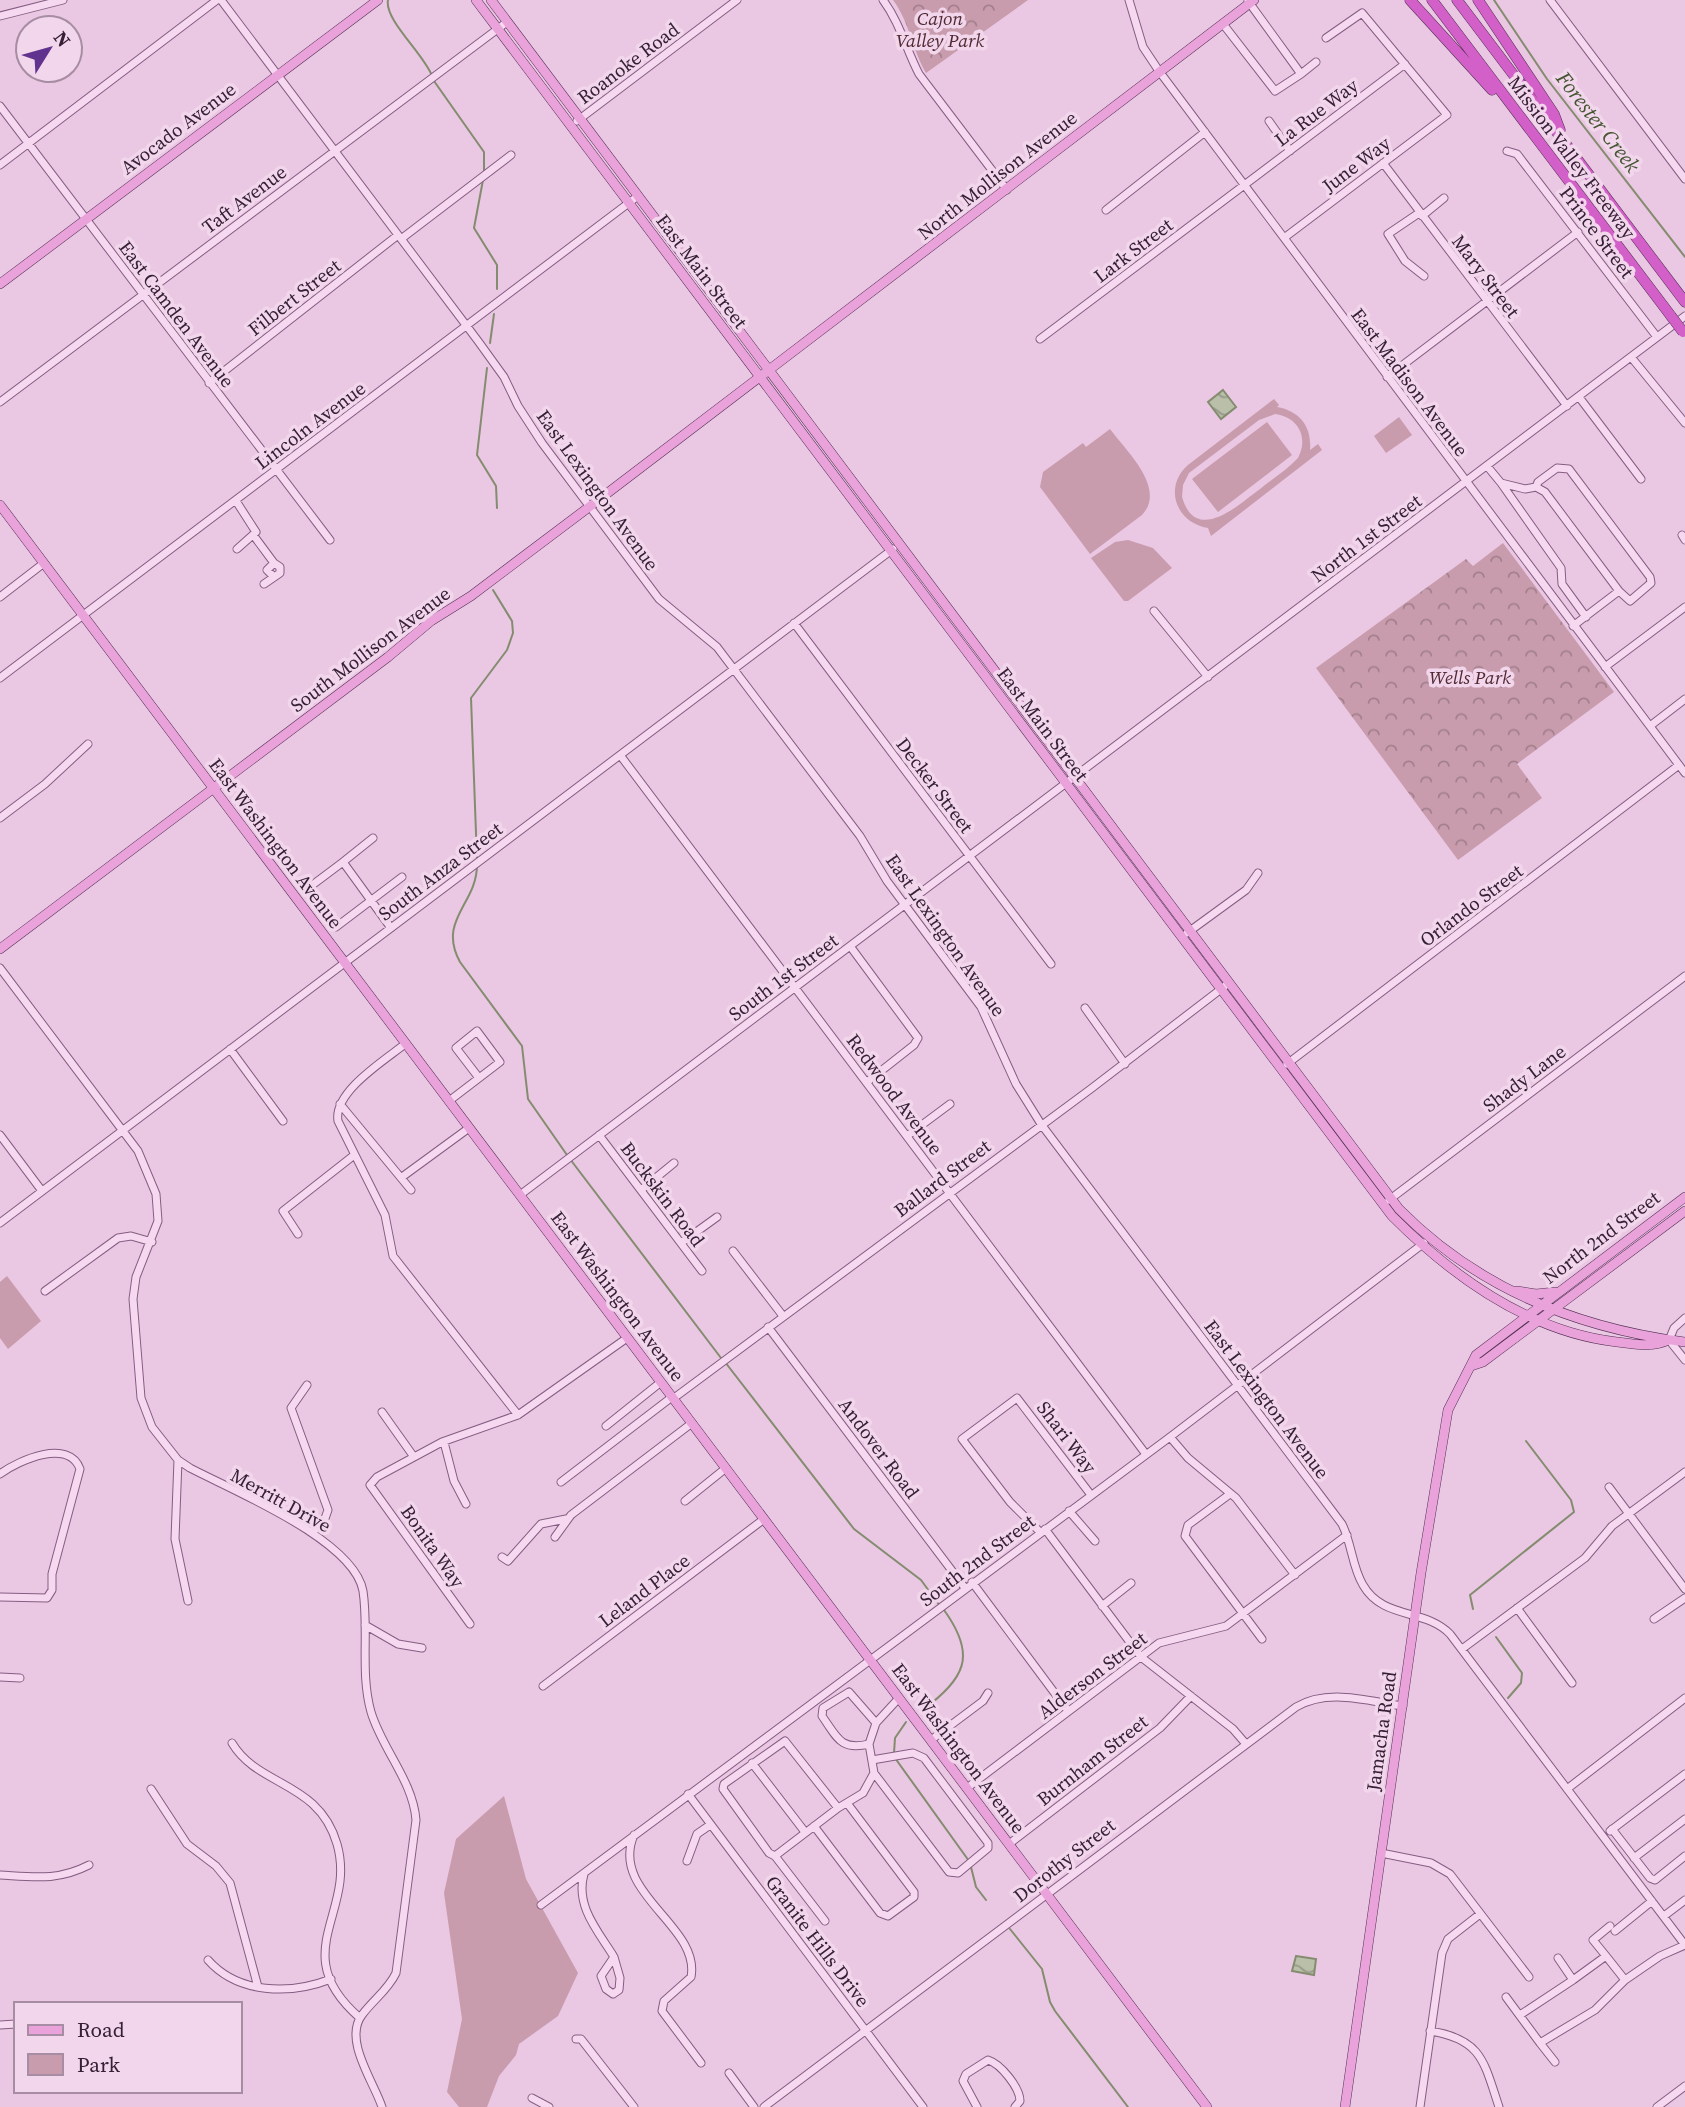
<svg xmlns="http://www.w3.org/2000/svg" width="1685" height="2107" font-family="'Source Serif 4',serif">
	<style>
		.green { fill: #c89cac; fill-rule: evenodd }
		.forest { fill: url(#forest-crowns) }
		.water { fill: url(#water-waves); stroke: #848c6f; stroke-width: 2 }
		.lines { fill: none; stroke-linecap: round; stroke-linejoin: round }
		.stream { stroke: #848c6f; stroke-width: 2 }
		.minor-casing { stroke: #845e82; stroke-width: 9 }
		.major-casing { stroke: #523253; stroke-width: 10 }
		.highway-casing { stroke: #523253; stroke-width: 11 }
		.minor { stroke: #f6d9f0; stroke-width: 7 }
		.major { stroke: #eaa2db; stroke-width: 9 }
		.highway { stroke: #d260c8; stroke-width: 10 }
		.highway-bridge-casing { stroke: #523253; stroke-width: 11; stroke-linecap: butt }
		.highway-bridge { stroke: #d260c8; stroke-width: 10 }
		.labels { text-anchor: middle; stroke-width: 7; stroke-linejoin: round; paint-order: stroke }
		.park-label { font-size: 19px; font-style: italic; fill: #512932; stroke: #f2d6ec }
		.street-label { font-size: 19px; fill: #362036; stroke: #f2d6ec }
		.water-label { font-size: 21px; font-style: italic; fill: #445431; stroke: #f2d6ec }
	</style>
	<defs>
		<pattern id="forest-crowns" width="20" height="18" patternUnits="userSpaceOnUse" patternTransform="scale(1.75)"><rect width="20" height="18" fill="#c89cac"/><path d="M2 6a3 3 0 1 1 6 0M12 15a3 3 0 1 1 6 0" fill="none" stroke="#a37f8d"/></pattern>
		<pattern id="water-waves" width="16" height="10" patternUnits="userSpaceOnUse" patternTransform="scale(1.75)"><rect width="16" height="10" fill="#b9bfa8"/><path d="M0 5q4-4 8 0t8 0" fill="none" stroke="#979b8a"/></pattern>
	</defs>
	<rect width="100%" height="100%" fill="#eac7e2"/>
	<path class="green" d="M1274,399L1279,405L1277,407C1300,411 1312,427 1310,450L1318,444L1322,450L1211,536L1208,528C1176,523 1163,487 1188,465ZM1275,414C1298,417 1309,437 1298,458C1287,470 1272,479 1260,489C1238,505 1196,545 1182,497L1183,485L1189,473L1259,420Z
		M1399,417L1412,435L1386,453L1374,436Z
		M1267,422L1292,455L1218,512L1192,479Z
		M1110,429C1126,451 1167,488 1142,515L1090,554L1040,487L1043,472L1083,443L1086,447Z
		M1128,540L1153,548L1172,568L1128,601H1124L1091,558L1115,542Z
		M7,1276L41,1321L8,1349L0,1338V1282Z
		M504,1796L526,1879L578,1973L558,2016L519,2044L516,2055L499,2076L487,2107H459L447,2092L462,2019L444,1893L456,1839Z"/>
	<path class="forest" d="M893,0H1028L926,73C912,49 910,23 893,0Z
		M1503,543L1614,692L1517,764L1542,798L1458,860L1316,668L1466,559L1473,566Z"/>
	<path class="water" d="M1223,390L1236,407L1221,419L1208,402Z
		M1296,1956L1316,1959L1314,1975L1292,1971Z"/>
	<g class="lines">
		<path class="stream" d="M388,0C384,20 424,54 432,76
			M1494,0L1547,79L1685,257
			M434,81L484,152V171
			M483,180L474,228L497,265V289
			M490,343L494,314
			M487,368L477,455L496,486L497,508
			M477,860L471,698L507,650L513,633L512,621L493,590
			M477,865C477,904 437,920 460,962L522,1046L528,1099L567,1155
			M570,1159L721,1358
			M725,1362L854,1529L921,1580L940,1606
			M1473,1609L1470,1595L1574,1512L1571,1500L1526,1441
			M1496,1637L1522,1673L1521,1683L1508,1698
			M923,1710C964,1678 978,1657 944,1610
			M894,1753L895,1738L906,1722
			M895,1758L969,1861
			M971,1867L976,1887L986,1900
			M1010,1929L1042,1969L1050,2002L1055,2011L1128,2107"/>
		<defs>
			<path id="minor" d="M221,0L478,341L504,377L518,406L542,443L659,599L717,647L860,836L887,881L981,1007L1016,1084L1041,1124L1342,1524C1352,1544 1352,1567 1363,1585C1383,1620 1425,1608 1450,1634L1685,1945
				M883,0C900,23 906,49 919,74L1007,190
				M1129,0L1143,47L1159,71L1685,773
				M1550,0L1685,179
				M0,16L63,0
				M1223,24L1275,91L1301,74L1248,1
				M1301,74L1316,62
				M0,106L330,540
				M577,121L737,0
				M1269,121L1290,151
				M1507,151L1517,154L1657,337
				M1383,163L1567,406
				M0,165L217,0
				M1106,210L1205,132
				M1419,213L1388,234L1405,261L1424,276
				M1422,216L1444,198
				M1284,238L1447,115L1362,13L1326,38
				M401,239L511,155
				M1040,339L1405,64
				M1631,357L1685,423
				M1387,377L1578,232
				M209,383L398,235
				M1579,397L1641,479
				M0,402L507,22
				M1487,466L1501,483L1525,489L1536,487
				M1501,483L1561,568L1562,584L1586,617
				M236,501L256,532L237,549
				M1682,535L1685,540
				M254,536L274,563
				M264,584L280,573V567L274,563L267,570L274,577
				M0,597L44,563
				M1154,611L1208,677
				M794,623L1051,964
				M1573,626L1619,591L1630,601L1651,583L1650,577L1569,469L1557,468L1538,482L1536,487L1545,492L1619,591
				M1605,667L1685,607
				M0,678L638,196
				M1650,726L1685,699
				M620,755L1145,1453
				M0,818L45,784L88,744
				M373,838L343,862L391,928
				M307,889L343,862
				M336,927L402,877
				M1187,933L1246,890L1258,873
				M850,946L918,1038L914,1045L867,1082
				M0,968L138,1151L156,1194L158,1221L136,1277L133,1299L141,1398L152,1427L178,1460L190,1468C234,1491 354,1540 363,1591C369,1631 360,1673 371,1712C382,1749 413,1781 416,1820L396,1973C388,1990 373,2000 362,2015C343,2040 374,2082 382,2107
				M1085,1008L1125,1064
				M405,1044C385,1060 333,1092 338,1121L385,1215L393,1256L518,1415
				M230,1049L283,1121
				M1287,1064L1679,765
				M449,1101L500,1062L477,1031L456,1048L479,1078
				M340,1104L411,1190
				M0,1135L42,1191
				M599,1135L702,1271
				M907,1136L950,1104
				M402,1177L469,1128
				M641,1190L674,1163
				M520,1195L1685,316
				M1389,1200L1685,976
				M0,1223L893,549
				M298,1234L283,1211L353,1156
				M681,1243L717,1217
				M733,1251L783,1316
				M45,1291L118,1238L131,1236L152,1242
				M1685,1318L1674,1328L1669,1340L1685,1360
				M768,1327L965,1588
				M307,1385L291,1408L328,1510L323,1524L312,1532
				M674,1398L1092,1088L1225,986
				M382,1412L414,1457
				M606,1426L661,1382
				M1170,1437L1188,1458L1236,1498L1295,1575
				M444,1442L454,1481L466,1504
				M178,1460L175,1539L188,1601
				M0,1474C19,1460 69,1438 80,1469L52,1574V1590L47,1598L0,1597
				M561,1482L672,1397
				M1609,1487L1685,1589
				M1230,1494L1188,1525L1185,1536L1262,1639
				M685,1501L726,1468
				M1069,1511L1095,1541
				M1045,1529L1141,1657L1233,1729L1246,1744
				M1040,1532L1010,1502L962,1439L1017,1398L1091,1495
				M555,1537L571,1515L692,1423
				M502,1557L508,1561L541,1524L566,1519
				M972,1582L1068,1711
				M1102,1606L1131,1583
				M1517,1608L1572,1683
				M1654,1619L1685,1598
				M470,1624L370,1485L377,1477L442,1442L518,1415L627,1338
				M365,1625L398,1644L422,1648
				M1462,1649L1585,1558L1612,1526L1685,1472
				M0,1677L20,1678
				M543,1686L764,1519
				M931,1740L983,1701L988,1693
				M232,1743C258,1787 319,1781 337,1844C357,1913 285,1953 360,2018
				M869,1744C840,1751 837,1737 822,1716L823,1708L849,1692L876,1723
				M872,1760L913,1753L924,1758L988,1843V1848L958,1873L949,1872L874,1773
				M752,1763L805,1832
				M967,1788L1159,1643L1226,1626L1347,1535
				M151,1789L187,1844L216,1866L230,1883L258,1987
				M1567,1789L1685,1698
				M688,1794L923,2107
				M838,1808L785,1741L724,1784L723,1789L769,1853L775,1856L838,1808L863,1793L874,1773L869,1744L876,1723L899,1698
				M814,1826L880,1913L888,1916L914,1897V1892L847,1803
				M1612,1829L1650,1878L1655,1880L1685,1856
				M1610,1831L1685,1774
				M634,1835C609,1893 701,1926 691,1977L664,2001L662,2011L701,2063
				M1009,1844L1160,1728L1191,1696
				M1381,1853L1431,1863L1450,1874L1529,1977
				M775,1856L825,1921
				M1634,1858L1685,1819
				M687,1861L697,1834L710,1825
				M584,1874C575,1906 598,1931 614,1957L601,1976L606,1989L613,1994L619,1990L620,1978L614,1957
				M0,1875C34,1877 58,1881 89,1865
				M541,1905L1170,1437L1424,1243
				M1664,1916L1685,1900
				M1615,1931L1652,1901
				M1606,1956L1593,1940L1610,1926
				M208,1960C238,1994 290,1995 331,1979
				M1573,1980L1606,1956L1625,1980
				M1506,1997L1540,2043L1595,2010L1625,1980L1660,1956L1685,1945
				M1520,2015L1573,1980L1558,1958
				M0,2025L16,2024
				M1430,2031C1482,2039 1484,2062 1499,2107
				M576,2039H581L634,2107
				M1540,2043L1555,2062
				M729,2073L754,2107
				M532,2098L549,2107
				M764,2107L1296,1707C1328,1688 1367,1701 1403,1706
				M977,2107L963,2081L966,2074L988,2060C1001,2064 1020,2088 1020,2101L1015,2107
				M1420,2107L1442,1953L1448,1939L1480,1914
				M1657,2107L1685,2086"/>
			<path id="major" d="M476,0L1392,1216C1452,1276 1530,1332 1617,1342C1637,1344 1651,1348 1669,1340
				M491,0L1399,1209C1477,1288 1577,1328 1685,1342
				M0,284L378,0
				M0,505L1207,2107
				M0,949L388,657L431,621L471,596L601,498L1254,0
				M1517,1291L1536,1294L1555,1292
				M1471,1366L1483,1362L1685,1211
				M1345,2107L1421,1573L1448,1410L1476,1355L1685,1197"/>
			<path id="highway" d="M1410,0L1492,90
				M1432,0L1671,316
				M1457,0L1685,302
				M1478,0L1554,114L1560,130"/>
		</defs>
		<use href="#minor" class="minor-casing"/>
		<use href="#major" class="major-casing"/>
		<use href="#highway" class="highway-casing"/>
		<use href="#minor" class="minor"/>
		<use href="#major" class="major"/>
		<use href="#highway" class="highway"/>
		<defs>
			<path id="highway-bridge" d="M1671,316L1683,332"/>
		</defs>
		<use href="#highway-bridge" class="highway-bridge-casing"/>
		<use href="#highway-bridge" class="highway-bridge"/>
	</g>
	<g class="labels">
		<g class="park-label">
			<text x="940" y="25">Cajon<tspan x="940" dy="22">Valley Park</tspan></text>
			<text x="1470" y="684">Wells Park</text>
		</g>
		<g class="street-label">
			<text transform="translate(628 63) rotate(-37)" y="7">Roanoke Road</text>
			<text transform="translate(1316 112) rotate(-37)" y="7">La Rue Way</text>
			<text transform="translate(178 128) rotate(-37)" y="7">Avocado Avenue</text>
			<text transform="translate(1572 157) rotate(53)" y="7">Mission Valley Freeway</text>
			<text transform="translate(1356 164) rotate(-37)" y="7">June Way</text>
			<text transform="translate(997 175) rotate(-38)" y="7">North Mollison Avenue</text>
			<text transform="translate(244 199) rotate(-37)" y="7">Taft Avenue</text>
			<text transform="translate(1597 232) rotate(53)" y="7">Prince Street</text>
			<text transform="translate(1133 250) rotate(-37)" y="7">Lark Street</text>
			<text transform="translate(702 271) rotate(53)" y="7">East Main Street</text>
			<text transform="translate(1486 276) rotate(53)" y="7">Mary Street</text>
			<text transform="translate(294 297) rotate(-38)" y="7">Filbert Street</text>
			<text transform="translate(177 314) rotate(53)" y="7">East Camden Avenue</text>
			<text transform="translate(1410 382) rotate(53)" y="7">East Madison Avenue</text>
			<text transform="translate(310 425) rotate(-37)" y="7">Lincoln Avenue</text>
			<text transform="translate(598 490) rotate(54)" y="7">East Lexington Avenue</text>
			<text transform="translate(1366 538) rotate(-37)" y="7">North 1st Street</text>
			<text transform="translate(370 649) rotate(-37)" y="7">South Mollison Avenue</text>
			<text transform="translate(1043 724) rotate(53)" y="7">East Main Street</text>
			<text transform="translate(935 785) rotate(53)" y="7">Decker Street</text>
			<text transform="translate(276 843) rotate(53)" y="7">East Washington Avenue</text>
			<text transform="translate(440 871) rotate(-37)" y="7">South Anza Street</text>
			<text transform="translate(1471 905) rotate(-37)" y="7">Orlando Street</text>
			<text transform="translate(946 935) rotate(55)" y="7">East Lexington Avenue</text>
			<text transform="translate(783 977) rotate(-37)" y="7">South 1st Street</text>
			<text transform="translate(1524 1078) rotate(-37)" y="7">Shady Lane</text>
			<text transform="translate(895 1094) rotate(53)" y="7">Redwood Avenue</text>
			<text transform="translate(942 1178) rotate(-37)" y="7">Ballard Street</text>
			<text transform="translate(663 1194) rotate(53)" y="7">Buckskin Road</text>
			<text transform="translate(1601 1237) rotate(-37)" y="7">North 2nd Street</text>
			<text transform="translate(618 1296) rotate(53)" y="7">East Washington Avenue</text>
			<text transform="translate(1267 1399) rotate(53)" y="7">East Lexington Avenue</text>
			<text transform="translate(1067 1437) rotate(53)" y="7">Shari Way</text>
			<text transform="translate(879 1448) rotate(53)" y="7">Andover Road</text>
			<text transform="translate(281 1500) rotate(29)" y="7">Merritt Drive</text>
			<text transform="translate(433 1546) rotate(55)" y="7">Bonita Way</text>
			<text transform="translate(977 1560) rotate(-37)" y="7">South 2nd Street</text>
			<text transform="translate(644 1590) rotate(-37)" y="7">Leland Place</text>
			<text transform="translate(1092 1675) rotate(-37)" y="7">Alderson Street</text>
			<text transform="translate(1381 1731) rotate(-82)" y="7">Jamacha Road</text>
			<text transform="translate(959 1748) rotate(53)" y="7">East Washington Avenue</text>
			<text transform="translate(1092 1760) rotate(-38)" y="7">Burnham Street</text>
			<text transform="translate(1064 1860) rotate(-38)" y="7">Dorothy Street</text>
			<text transform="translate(818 1941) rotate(53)" y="7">Granite Hills Drive</text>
		</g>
		<g class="water-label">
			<text transform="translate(1598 122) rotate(52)" y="7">Forester Creek</text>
		</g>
	</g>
	<rect x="14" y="2002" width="228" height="91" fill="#f2d6ec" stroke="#a78da3" stroke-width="2"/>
	<rect x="28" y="2025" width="35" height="10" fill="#eaa2db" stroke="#a78da3" stroke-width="2"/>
	<text x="77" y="2037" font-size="21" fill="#362036">Road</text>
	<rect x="28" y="2054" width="35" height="21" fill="#c89cac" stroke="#a78da3" stroke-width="2"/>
	<text x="77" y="2072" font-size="21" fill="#362036">Park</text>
	<g transform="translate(49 49) rotate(53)"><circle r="33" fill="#f2d6ec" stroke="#a78da3" stroke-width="2"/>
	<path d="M0-5L12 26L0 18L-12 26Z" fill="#62338e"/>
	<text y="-10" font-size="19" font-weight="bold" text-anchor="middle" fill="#362036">N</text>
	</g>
</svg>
